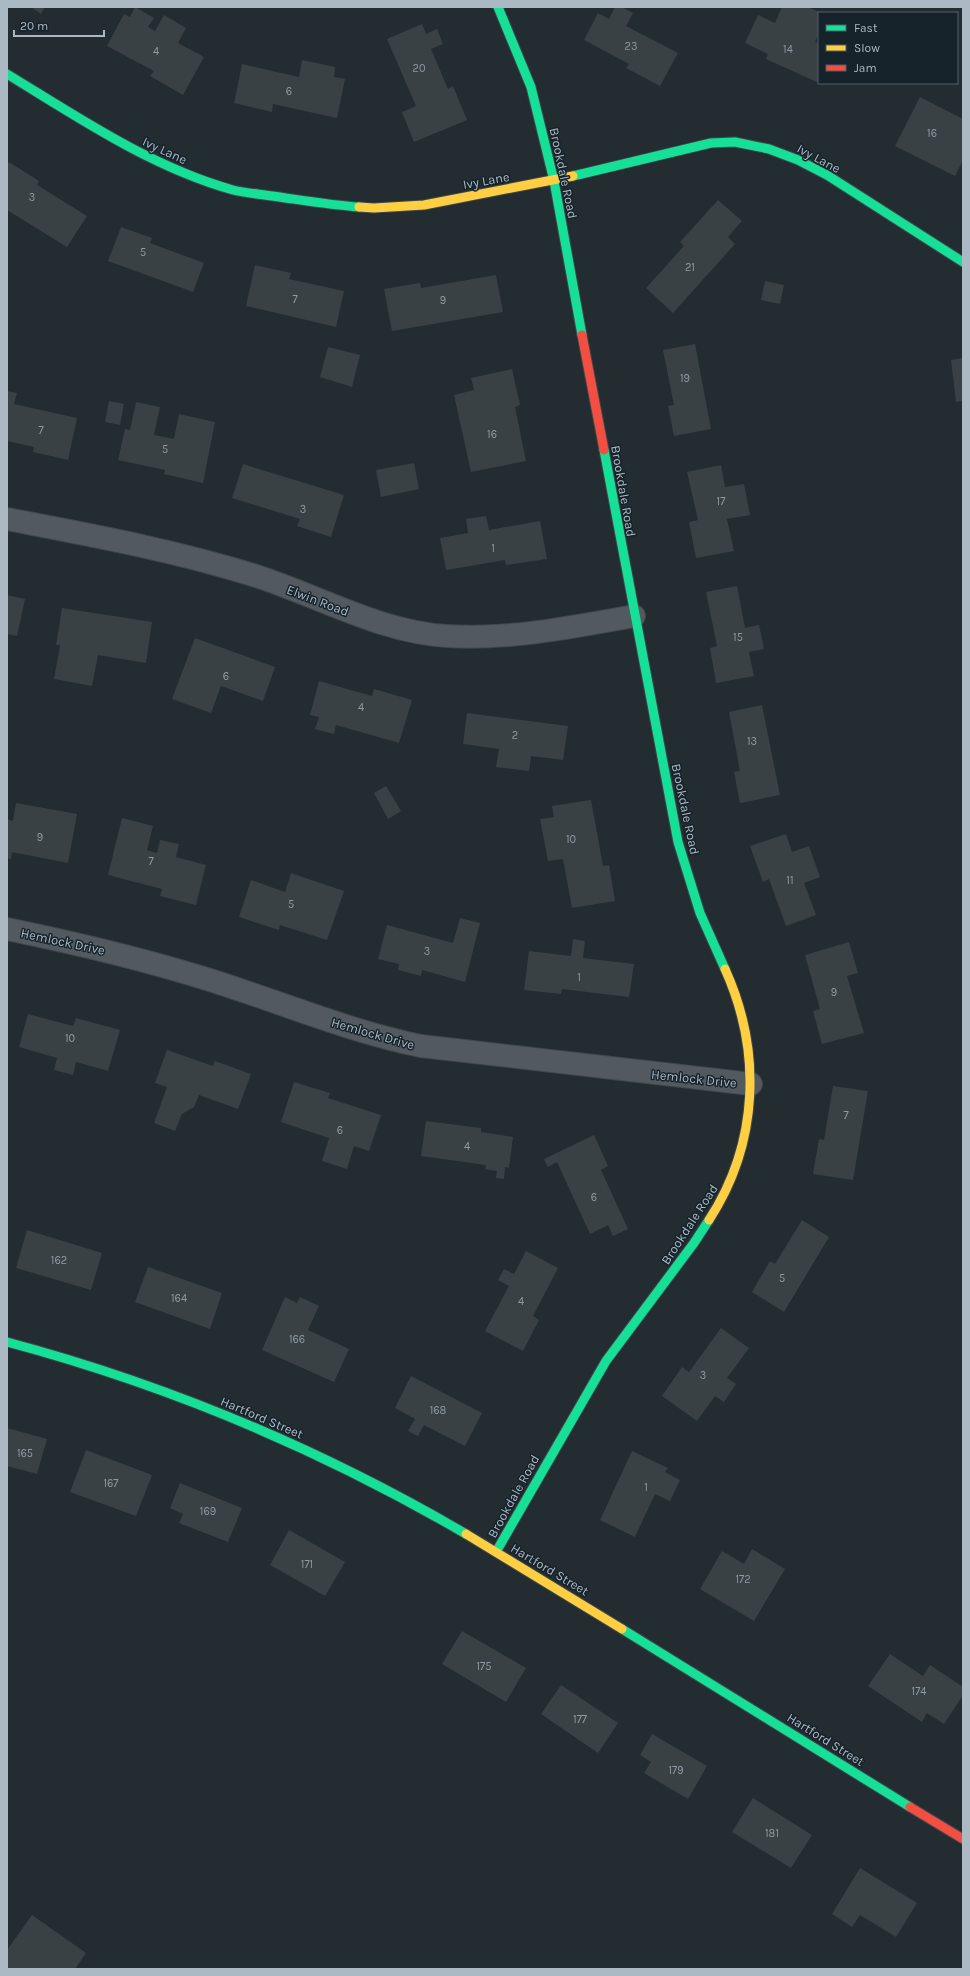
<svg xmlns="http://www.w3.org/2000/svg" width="970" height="1976" font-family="Karla,sans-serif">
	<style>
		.building { fill: #3a4145 }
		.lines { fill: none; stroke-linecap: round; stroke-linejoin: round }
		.street-casing { stroke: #40474b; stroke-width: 24 }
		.fast-casing { stroke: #40474b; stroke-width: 11 }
		.slow-casing { stroke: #40474b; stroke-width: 11 }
		.jam-casing { stroke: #40474b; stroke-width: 11 }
		.street { stroke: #525a60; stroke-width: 22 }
		.fast { stroke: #16e098; stroke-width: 9 }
		.slow { stroke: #ffcf43; stroke-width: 9 }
		.jam { stroke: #f24e42; stroke-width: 9 }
		.labels { text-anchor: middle; stroke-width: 3; stroke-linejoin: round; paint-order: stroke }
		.number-label { font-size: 11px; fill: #8e9ba4 }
		.street-label { font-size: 13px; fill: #aab9c4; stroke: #17232b }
	</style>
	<rect width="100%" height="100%" fill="#232c30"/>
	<path class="building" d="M31,7H45L41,14Z
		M135,7L154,18L148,27L155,31L164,15L186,28L178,43L204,57L183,95L150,76L154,71L107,46L124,14L130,17Z
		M615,7H622L633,13L626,26L678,53L660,86L626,68L629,64L584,40L598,13L609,19Z
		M782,7H808L819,12V33L815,42L819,43V83L766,59L768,54L745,43L758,15L775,23Z
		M422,24L426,34L437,29L443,44L431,49L448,89L453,86L467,120L414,142L402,112L416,106L387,39Z
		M302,60L335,67L334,77L345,79L337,118L273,104L272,112L234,103L242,64L299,77Z
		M920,97L963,119V160L955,176L895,146Z
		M9,162L39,181L37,185L87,216L67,247L7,210V165Z
		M718,200L742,221L728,237L735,244L673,313L646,288L684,246L680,242Z
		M121,227L152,238L150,243L204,263L193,292L108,261Z
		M255,265L291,273L289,279L344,291L336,327L246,306Z
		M496,275L503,312L392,331L384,289L420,283L421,288Z
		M765,281L784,285L780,304L761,300Z
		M695,344L711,429L674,436L668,406L674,405L663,350Z
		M328,347L360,355L352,387L320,377Z
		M963,358V401L956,402L951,360Z
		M512,369L520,405L515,407L526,461L471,472L454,395L474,390L471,378Z
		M7,391L17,393L14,404L77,418L68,460L33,452L34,447L7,441Z
		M109,401L124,404L120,425L105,422Z
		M136,402L160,407L154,435L174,439L179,414L215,422L203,483L164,474L165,470L118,460L125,429L130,430Z
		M414,463L419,489L381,497L376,470Z
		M243,464L344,495L331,537L297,526L300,519L232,498Z
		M721,465L725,487L744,484L750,515L727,519L734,551L696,558L689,522L698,520L687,472Z
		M486,516L489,530L540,521L547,559L506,565L505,560L446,570L440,538L468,533L466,519Z
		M737,586L745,628L759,625L764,649L749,652L754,676L716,683L710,648L717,646L706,592Z
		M7,595L25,599L17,636L7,634Z
		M62,608L152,622L146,663L98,655L92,686L54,679L60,645H56Z
		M195,638L275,667L263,701L221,686L211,713L172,699Z
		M319,681L372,696L374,689L412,700L399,743L336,725L334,734L315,729L319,717L310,715Z
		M762,705L780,795L740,803L734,772L740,771L729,712Z
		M467,713L568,726L563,760L531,756L529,771L496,767L499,749L463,744Z
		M386,786L401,811L388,819L374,793Z
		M591,800L603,866L609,865L615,901L572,908L563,859L548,861L540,819L554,817L552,806Z
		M16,803L77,814L68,863L12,852L11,859L7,858V819L13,821Z
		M122,818L153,826L147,850L157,853L160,840L179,844L176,857L206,865L196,905L160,896L162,889L108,875Z
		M786,834L792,852L809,846L820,877L804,883L816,915L786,926L769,879L763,882L750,846Z
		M291,873L344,891L327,940L280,925L279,930L239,917L251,880L285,892Z
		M460,918L480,923L465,982L422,970L421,976L398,970L399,964L378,959L387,925L453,943Z
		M573,939L585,941L583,958L634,964L629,997L562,989L561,994L524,990L529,951L571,956Z
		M849,942L858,973L847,976L864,1033L822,1044L813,1011L820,1009L805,955Z
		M28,1014L73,1026L76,1018L120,1030L108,1071L76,1062L73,1075L54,1070L57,1058L19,1047Z
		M167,1050L213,1066L215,1061L251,1074L238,1109L199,1095L194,1107L182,1114L175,1131L154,1123L167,1087L155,1083Z
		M294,1082L330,1093L328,1098L381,1115L369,1151L354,1146L347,1169L322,1161L329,1138L281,1122Z
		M833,1086L868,1091L853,1180L813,1174L819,1139L824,1140Z
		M426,1121L481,1128V1132L513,1137L509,1168L505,1167L504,1179L496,1178L497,1171L485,1169L486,1165L421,1156Z
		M594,1135L608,1166L601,1170L628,1229L613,1236L608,1225L590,1234L557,1162L548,1167L544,1159Z
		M802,1220L829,1237L784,1312L752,1292L770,1261L775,1264Z
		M27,1230L102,1253L91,1290L16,1268Z
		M526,1251L558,1268L533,1316L539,1320L523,1351L485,1331L509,1286L498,1280L504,1269L514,1274Z
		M148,1267L222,1293L210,1329L135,1302Z
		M285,1297L297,1303L300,1297L319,1306L308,1330L349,1349L334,1382L262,1350Z
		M721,1328L749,1348L727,1378L736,1384L724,1402L715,1396L697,1421L662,1396L682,1367L689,1372Z
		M411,1376L482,1413L465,1446L424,1425L418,1436L408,1431L415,1419L395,1408Z
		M7,1428L47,1439L37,1474L7,1466Z
		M86,1450L152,1475L136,1516L70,1492Z
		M632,1451L668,1468L665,1472L680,1480L670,1501L655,1494L635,1537L600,1520Z
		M180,1483L242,1508L228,1542L179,1523L183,1514L170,1508Z
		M289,1530L345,1562L325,1596L270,1565Z
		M752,1549L785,1569L754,1621L700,1589L722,1551L744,1564Z
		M462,1631L526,1668L506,1702L442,1664Z
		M890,1654L923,1676L930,1665L963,1687V1695L944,1724L927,1713L922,1722L868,1686Z
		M561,1685L618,1723L598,1753L541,1714Z
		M652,1734L707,1766L688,1799L644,1773L651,1762L640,1755Z
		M753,1798L812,1835L791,1868L732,1832Z
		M860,1868L917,1903L896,1937L860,1915L852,1927L832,1914Z
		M32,1915L86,1953L75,1969H7V1950Z"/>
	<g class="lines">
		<defs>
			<path id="street" d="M7,519C90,535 173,550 253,575C317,595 379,632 447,636C510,640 572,627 634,616
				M7,929C75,943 143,959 210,980C280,1002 348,1031 421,1046L751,1084"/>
			<path id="fast" d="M498,7L531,87L554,181L582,335
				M7,74C79,118 151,167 233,190C245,193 259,194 272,196C301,200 330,205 359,207
				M573,176L711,143L735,142L769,149L798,160L827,175L963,262
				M604,450L678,842L700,913L725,969
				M7,1342C168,1385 322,1450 466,1534
				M496,1552L606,1361L694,1243L709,1220
				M622,1629L910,1807"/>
			<path id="slow" d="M359,207L374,208L424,205L573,176
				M709,1220C759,1143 762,1051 725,969
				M466,1534L622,1629"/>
			<path id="jam" d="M582,335L604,450
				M910,1807L963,1839"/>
		</defs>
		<use href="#street" class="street-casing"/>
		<use href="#fast" class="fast-casing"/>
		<use href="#slow" class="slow-casing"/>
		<use href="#jam" class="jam-casing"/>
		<use href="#street" class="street"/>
		<use href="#fast" class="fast"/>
		<use href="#slow" class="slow"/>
		<use href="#jam" class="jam"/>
	</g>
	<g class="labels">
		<g class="number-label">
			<text x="631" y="50">23</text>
			<text x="788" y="53">14</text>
			<text x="156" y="55">4</text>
			<text x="419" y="72">20</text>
			<text x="289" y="95">6</text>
			<text x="932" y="137">16</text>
			<text x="32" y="201">3</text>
			<text x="143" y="256">5</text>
			<text x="690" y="271">21</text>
			<text x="295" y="303">7</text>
			<text x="443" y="304">9</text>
			<text x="685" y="382">19</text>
			<text x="41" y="434">7</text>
			<text x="492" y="438">16</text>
			<text x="165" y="453">5</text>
			<text x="721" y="505">17</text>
			<text x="303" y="513">3</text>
			<text x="493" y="552">1</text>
			<text x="738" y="641">15</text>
			<text x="226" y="680">6</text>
			<text x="361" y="711">4</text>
			<text x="515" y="739">2</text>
			<text x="752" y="745">13</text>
			<text x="40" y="841">9</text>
			<text x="571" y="843">10</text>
			<text x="151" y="865">7</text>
			<text x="790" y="884">11</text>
			<text x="291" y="908">5</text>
			<text x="427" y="955">3</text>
			<text x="579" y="981">1</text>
			<text x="834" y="996">9</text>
			<text x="70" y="1042">10</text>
			<text x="846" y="1119">7</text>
			<text x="340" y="1134">6</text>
			<text x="467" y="1150">4</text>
			<text x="594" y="1201">6</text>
			<text x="59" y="1264">162</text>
			<text x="782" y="1282">5</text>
			<text x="179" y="1302">164</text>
			<text x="521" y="1305">4</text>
			<text x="297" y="1343">166</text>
			<text x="703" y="1379">3</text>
			<text x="438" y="1414">168</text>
			<text x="25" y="1457">165</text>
			<text x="111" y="1487">167</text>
			<text x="646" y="1491">1</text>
			<text x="208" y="1515">169</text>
			<text x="307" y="1568">171</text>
			<text x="743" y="1583">172</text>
			<text x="484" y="1670">175</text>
			<text x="919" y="1695">174</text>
			<text x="580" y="1723">177</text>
			<text x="676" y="1774">179</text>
			<text x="772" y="1837">181</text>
		</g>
		<g class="street-label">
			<text transform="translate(165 150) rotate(25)" y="5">Ivy Lane</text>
			<text transform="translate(819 158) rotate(28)" y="5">Ivy Lane</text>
			<text transform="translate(564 173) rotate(78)" y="5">Brookdale Road</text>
			<text transform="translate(486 180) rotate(-10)" y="5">Ivy Lane</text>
			<text transform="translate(624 491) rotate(80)" y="5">Brookdale Road</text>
			<text transform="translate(318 600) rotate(21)" y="5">Elwin Road</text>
			<text transform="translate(686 809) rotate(78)" y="5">Brookdale Road</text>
			<text transform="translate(63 941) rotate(12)" y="5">Hemlock Drive</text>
			<text transform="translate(373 1033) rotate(16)" y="5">Hemlock Drive</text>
			<text transform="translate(694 1078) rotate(6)" y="5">Hemlock Drive</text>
			<text transform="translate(689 1224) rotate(-57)" y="5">Brookdale Road</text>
			<text transform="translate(262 1417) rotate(23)" y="5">Hartford Street</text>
			<text transform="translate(513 1496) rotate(-61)" y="5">Brookdale Road</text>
			<text transform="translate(550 1569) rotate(31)" y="5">Hartford Street</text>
			<text transform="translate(826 1739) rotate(32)" y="5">Hartford Street</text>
		</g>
	</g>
	<rect width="970" height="1976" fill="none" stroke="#aab9c4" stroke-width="16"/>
	<rect x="818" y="12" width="140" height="72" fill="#17232b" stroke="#525f68"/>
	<rect x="826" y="25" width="20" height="6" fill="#16e098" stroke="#525f68"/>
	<text x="854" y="32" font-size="12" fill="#aab9c4">Fast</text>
	<rect x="826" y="45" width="20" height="6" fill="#ffcf43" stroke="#525f68"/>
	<text x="854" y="52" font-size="12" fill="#aab9c4">Slow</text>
	<rect x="826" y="65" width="20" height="6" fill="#f24e42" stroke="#525f68"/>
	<text x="854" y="72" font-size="12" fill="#aab9c4">Jam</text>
	<path d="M14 30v6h90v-6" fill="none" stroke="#aab9c4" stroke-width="2"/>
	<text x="20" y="30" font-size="12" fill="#aab9c4" stroke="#17232b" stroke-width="3" paint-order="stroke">20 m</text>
</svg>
